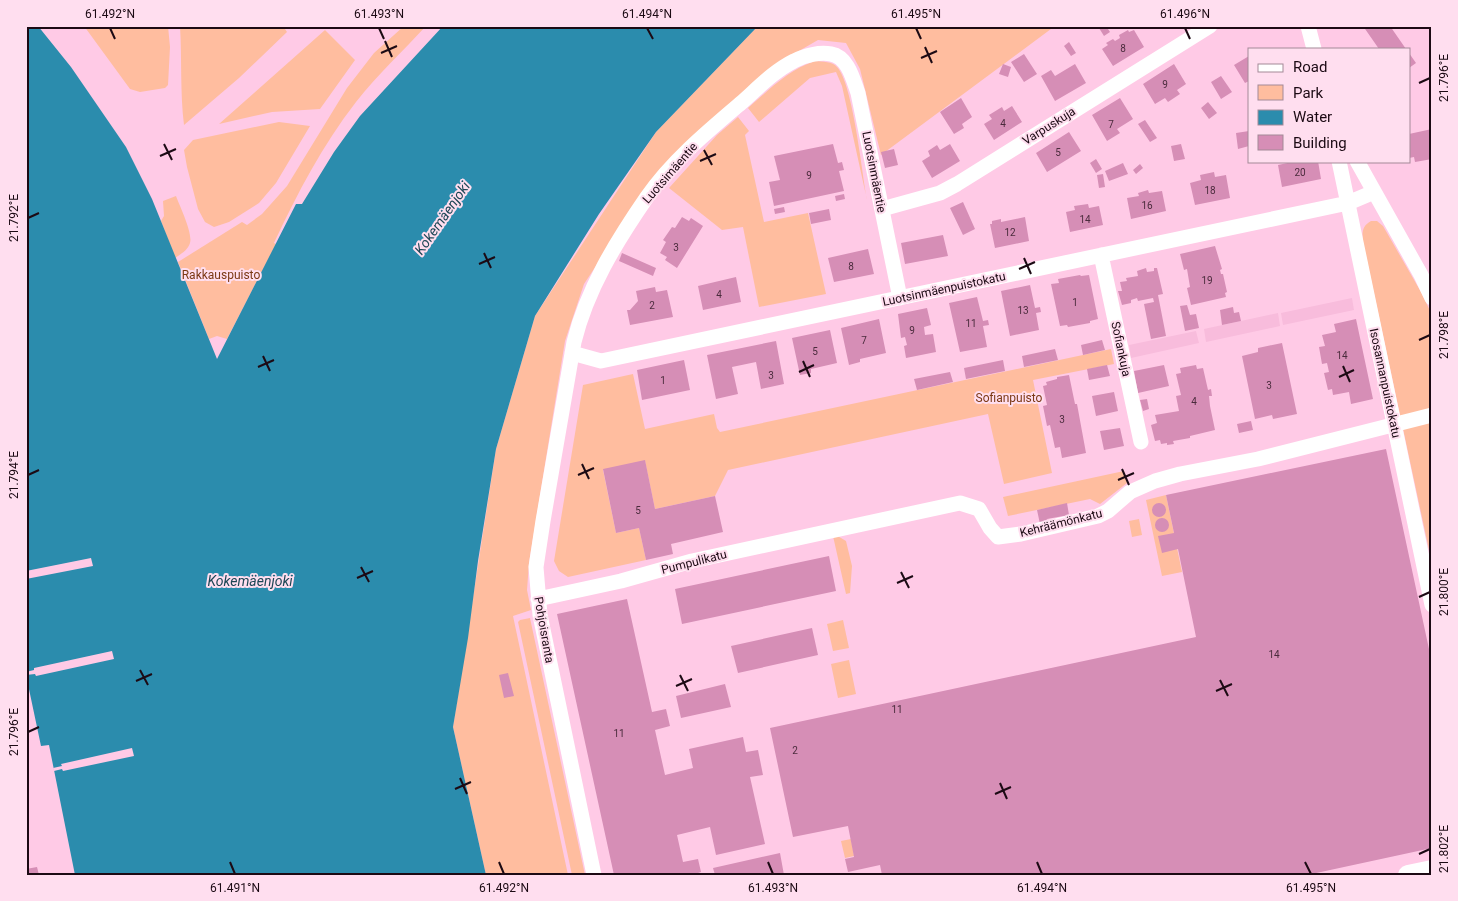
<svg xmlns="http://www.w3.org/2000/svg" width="1458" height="901" font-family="Roboto,sans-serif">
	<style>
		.built { fill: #f8bcdc }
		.green { fill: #ffbd9f }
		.water { fill: #2b8cad }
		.pier { fill: #ffcae6 }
		.building { fill: #d68eb6 }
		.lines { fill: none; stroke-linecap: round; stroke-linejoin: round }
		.minor { stroke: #fff; stroke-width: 15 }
		.major { stroke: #fff; stroke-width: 20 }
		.ticks { fill: none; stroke: #1c0a14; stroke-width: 2 }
		.labels { text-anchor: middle; stroke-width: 4; stroke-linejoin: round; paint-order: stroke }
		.number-label { font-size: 10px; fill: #4a2b3c }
		.street-label { font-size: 12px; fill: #1c0a14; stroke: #ffdeef }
		.park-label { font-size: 12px; fill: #7c3915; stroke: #ffdeef }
		.water-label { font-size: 14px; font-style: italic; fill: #1d4655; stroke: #ffdeef }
		.neatline { fill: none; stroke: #1c0a14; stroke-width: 2 }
		.ticks-label { font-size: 12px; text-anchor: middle; fill: #1c0a14 }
	</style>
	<rect width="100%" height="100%" fill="#ffcae6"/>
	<path class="built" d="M1352,298L1354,310L1283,325L1281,313Z
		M1278,313L1280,326L1206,342L1204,329Z
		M1196,331L1199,343L1131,358L1129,345Z"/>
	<path class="green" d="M84,26H168L170,47L168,85L165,88L140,92L130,89Z
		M180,26H283L287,32L239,78L184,125C180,92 182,59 180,26Z
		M404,26H426C403,51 377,75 356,102C322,146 298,192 274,243L276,244L227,339L217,336L209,339L178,262L242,222L247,225L262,214L287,186L347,88L374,53Z
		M758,26H1055L881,155L860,69L846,43L818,40L778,63L655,177L584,284L565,341L529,563L527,590L531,610L513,616L568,875H486L453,727L496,449L535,316L656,132Z
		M325,30L355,60L320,109L272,112L219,124Z
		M815,61C823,62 832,61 837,67C853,84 862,173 867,200L842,86L836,72L810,78L759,122L748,108C770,89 788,70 815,61Z
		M738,117L749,131L745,135L764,222L808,213L826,294L759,307L743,227L722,230L669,188L717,135Z
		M279,122L310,126L276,183L259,203L229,222L214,227L205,222L198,209L187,167L184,150L193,140Z
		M176,196C180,207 193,233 190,243C188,250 181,254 175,258L161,221L164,216L163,201Z
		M1371,221H1377L1383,226L1421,292L1432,315V564L1363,242C1362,232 1362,226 1371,221Z
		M1111,349L1114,364L1033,380L1052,473L1004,484L988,414L728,470L715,496L655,509L645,461L603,470L616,533L639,528L646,560L568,577L559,571L554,561L583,385L633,374L645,429L714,414L717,428L720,432Z
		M1124,471L1127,483L1100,504L1090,499L1008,516L1003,497Z
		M1166,495L1182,572L1162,576L1146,500Z
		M1139,519L1142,535L1132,537L1129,521Z
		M836,535L846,541L852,566L850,593L846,594L833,536Z
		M530,618L585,875H572L518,622L520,620Z
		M843,620L849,648L833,651L827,624Z
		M849,660L856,694L838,698L831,664Z
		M851,839L854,856L845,858L841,841Z"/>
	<path class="water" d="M26,26H38L71,67L126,147L152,199L217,359L296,204H302L334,152L360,116L443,26H758L656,132L599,214L535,316L496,449L478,561L468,638L453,727L486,875H75L49,745L41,746L26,675Z"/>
	<path class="pier" d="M91,558L93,566L26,579V571Z
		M112,651L114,659L36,676L35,674L26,675V672L34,670V668Z
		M132,748L134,756L63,771L62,769L54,771L53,768L62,766L61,764Z"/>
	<path class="building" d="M1103,26H1106L1110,32L1104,36L1099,28Z
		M1363,26H1390L1406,49H1379Z
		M1128,30L1129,32L1134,30L1144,47L1113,66L1102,49L1108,45L1106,43L1113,39L1115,41L1120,38L1119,35Z
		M1069,42L1076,53L1071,56L1064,46Z
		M1409,53L1416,63L1409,68Z
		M1024,54L1037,74L1024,82L1011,62Z
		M1249,56V81L1245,83L1234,65Z
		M1003,64L1011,67L1008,77L999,74Z
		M1075,64L1086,83L1055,101L1041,76L1051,70L1055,76Z
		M1174,64L1186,84L1177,90L1180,94L1168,102L1165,98L1155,104L1143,84Z
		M1221,76L1232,92L1221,99L1211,82Z
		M961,98L972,117L962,124L964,128L954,134L940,112Z
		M1120,98L1133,119L1117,129L1120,133L1107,141L1092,115Z
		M1208,102L1217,113L1209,119L1201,108Z
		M1012,106L1022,122L994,140L984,124L992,119L989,115L1002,107L1004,111Z
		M1145,120L1157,138L1150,142L1138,124Z
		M1432,129V159L1415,162L1414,157L1409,158V134Z
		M1249,131V146L1238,149L1236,133Z
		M1069,132L1081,151L1047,172L1036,153Z
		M833,144L838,163L842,162L844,170L839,171L844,191L774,206L769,182L780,180L774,156Z
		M950,144L960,161L932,178L922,161L930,156L928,151L937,145L940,150Z
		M1181,144L1185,159L1174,161L1171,146Z
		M894,149L898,165L885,168L881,152Z
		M1096,159L1102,169L1096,173L1090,163Z
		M1297,161H1318L1321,179L1282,187L1278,165Z
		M1123,163L1128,174L1109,181L1105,171Z
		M1140,164L1143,168L1136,174L1133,170Z
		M1214,172L1215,177L1226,175L1230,198L1195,205L1190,183L1201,180L1200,175Z
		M1103,174L1105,187L1099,188L1097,175Z
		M1148,190L1149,193L1162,191L1166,211L1131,219L1127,198L1139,196L1138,193Z
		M844,194L845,199L836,201L835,196Z
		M963,202L975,229L963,235L950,208Z
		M1088,204L1089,208L1099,206L1103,225L1070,232L1066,212L1075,210L1074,206Z
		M784,207L785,212L775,214L774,209Z
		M829,209L831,220L811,224L809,213Z
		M682,217L689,221L691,218L703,226L677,268L665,260L667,257L660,253L666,242L663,240L672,227L675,228Z
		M1025,217L1029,241L995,248L990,224H992V221L1001,219V222Z
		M943,235L948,256L905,264L901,243Z
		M1215,246L1222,269L1220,270L1221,274H1223L1227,292L1225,293L1226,297L1191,305L1187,288L1190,287L1187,269L1184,270L1180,254Z
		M868,249L874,274L834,282L828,258Z
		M622,253L656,268L653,276L619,261Z
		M1146,268L1147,272L1154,271V268H1157L1163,294L1158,295L1166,336L1151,339L1144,304L1154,302L1153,298L1138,301L1137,298L1131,300V303L1122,305L1118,291H1122L1120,282L1127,281L1126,278L1138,276L1137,271Z
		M1080,275L1081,276L1089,275L1098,319L1090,321V323L1068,327L1067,325L1060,326L1051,284L1059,283L1058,279Z
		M736,277L741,302L703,310L698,286Z
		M1030,285L1035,308L1040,307L1041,312L1036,313L1039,330L1010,336L1001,291Z
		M655,287L656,292L667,290L673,317L630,325L627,310H630L638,301L636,291Z
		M977,297L983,321L988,320L989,325L983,326L987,347L960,352L949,303Z
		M1187,305L1190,315L1196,314L1199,328L1185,331L1180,306Z
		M1233,307L1234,313L1239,312L1241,321L1222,325L1220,310Z
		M927,308L931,325L924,327L925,335L933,334L936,352L906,358L904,346L907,345L905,337L901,338L898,314Z
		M879,319L886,353L860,359V362L849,365L841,328Z
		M1356,319L1373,399L1351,404L1349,392L1333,395L1332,389L1328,390L1324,373L1329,372L1327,363L1322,364L1319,347L1325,346L1322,335L1336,332L1334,324Z
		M830,330L837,363L811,369V373L800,375L792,338Z
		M1102,340L1105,350L1083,355L1081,345Z
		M776,341L784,384L761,389L756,362L732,367L738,394L716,399L707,355Z
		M1282,343L1297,414L1273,419L1272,415L1255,419L1242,356L1258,352V348Z
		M1055,349L1058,360L1024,367L1022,356Z
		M684,360L690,390L642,400L637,370Z
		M1003,360L1005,371L966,379L964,368Z
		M1107,365L1110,376L1089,380L1087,369Z
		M1164,365L1169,386L1138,393L1134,371Z
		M1196,365L1197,369L1203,368L1208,390L1211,389L1212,396H1209L1210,406L1215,430L1190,436V438L1173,441L1174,444L1167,445V443L1161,444L1160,440L1155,441L1151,425L1157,423L1155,415L1179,411L1176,396L1181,395L1176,374L1181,373L1180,368Z
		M950,372L953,382L917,390L914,379Z
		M1069,375L1075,404H1077L1086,453L1062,458L1060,447L1055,448L1050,425L1047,426L1043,406L1047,405L1043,386L1047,385L1046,382L1057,379V377Z
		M1114,392L1118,411L1096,416L1092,396Z
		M1147,399L1149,409L1143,411L1140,400Z
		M1251,421L1253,430L1239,433L1237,424Z
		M1120,428L1124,446L1104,450L1100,431Z
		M1386,449L1432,663V848L1307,875H882L880,865L848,872L845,859L854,857L848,826L793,837L770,728L1196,637L1178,549L1162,553L1158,536L1174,533L1166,495Z
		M645,460L655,509L715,496L723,532L671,544L673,554L646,560L639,528L616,533L603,469Z
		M1152 510a7 7 0 1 1 14 0a7 7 0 1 1-14 0Z
		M1067,503L1069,515L1047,519L1048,522L1040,524L1037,510Z
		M1155 525a7 7 0 1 1 14 0a7 7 0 1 1-14 0Z
		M829,556L836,591L682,624L675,589Z
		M627,599L652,712L666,709L670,726L655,730L665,775L693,768L689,749L743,737L746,752L758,750L763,775L750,777L765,844L716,855L710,827L677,835L683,862L698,859L701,872L692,875H614L557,614Z
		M812,628L818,655L738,673L731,646Z
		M508,673L514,696L504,698L499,675Z
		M725,684L731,707L681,718L676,696Z
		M780,853L784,875H715L713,868Z
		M37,867L39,875H26V869Z"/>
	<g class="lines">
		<path class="minor" d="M1308,26L1314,49
			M1339,161L1432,605
			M1357,161L1421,275L1432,298
			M882,209L940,193L957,184L1210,26
			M1101,255L1141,442
			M572,353L601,361L1348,203L1374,192
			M538,599L621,581L692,561L960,503L979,509L990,528L998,537L1021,534L1098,516L1108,511L1130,492L1155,481L1180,474L1258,459L1432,415
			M594,875L540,615L536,567L543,521L574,342C587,289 616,242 647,197C672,161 708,131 741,103C758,88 774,71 794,61C805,55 820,52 831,54C848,57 853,79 858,93L900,298"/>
		<path class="major" d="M1408,875L1432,870"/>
	</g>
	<path class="ticks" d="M110,28L115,39M379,28L384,39M647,28L653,39M916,28L921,39M1185,28L1190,39M385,41L392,57M925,47L932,63M381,53L397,46M921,58L937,51M1419,83L1430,78M164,144L172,160M704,150L712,165M160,156L176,149M700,161L716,154M28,218L39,213M484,253L491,268M1024,258L1031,274M479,264L495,257M1019,269L1035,262M1419,340L1430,335M263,356L270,371M803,361L810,377M1343,366L1350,382M258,367L274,360M799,372L814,365M1339,377L1354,370M582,464L589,479M1122,469L1129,485M28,475L39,470M578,475L594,468M1118,480L1134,473M361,567L369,582M901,572L909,588M357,578L373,571M897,583L913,576M1419,597L1430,592M140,670L148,685M680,675L688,691M1220,680L1228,696M136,681L152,674M676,686L692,679M1216,691L1232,684M28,732L39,727M460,778L467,794M1000,783L1007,799M455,789L471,782M995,794L1011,787M1419,854L1430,849M230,862L235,874M499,862L504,874M768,862L773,874M1037,862L1042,874M1305,862L1311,874"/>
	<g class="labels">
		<g class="number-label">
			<text x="1123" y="52">8</text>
			<text x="1165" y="88">9</text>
			<text x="1003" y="127">4</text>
			<text x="1111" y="128">7</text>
			<text x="1058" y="156">5</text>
			<text x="1300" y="176">20</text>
			<text x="809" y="179">9</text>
			<text x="1210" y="194">18</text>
			<text x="1147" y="209">16</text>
			<text x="1085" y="223">14</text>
			<text x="1010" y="236">12</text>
			<text x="676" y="251">3</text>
			<text x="851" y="270">8</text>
			<text x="1207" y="284">19</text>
			<text x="719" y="298">4</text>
			<text x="1075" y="306">1</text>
			<text x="652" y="309">2</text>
			<text x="1023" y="314">13</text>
			<text x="971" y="327">11</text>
			<text x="912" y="334">9</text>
			<text x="864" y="344">7</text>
			<text x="815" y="355">5</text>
			<text x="1342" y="359">14</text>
			<text x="771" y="379">3</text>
			<text x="663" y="384">1</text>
			<text x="1269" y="389">3</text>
			<text x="1194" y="405">4</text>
			<text x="1062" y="423">3</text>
			<text x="638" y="514">5</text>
			<text x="1274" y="658">14</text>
			<text x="897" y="713">11</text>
			<text x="619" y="737">11</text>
			<text x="795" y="754">2</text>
		</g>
		<g class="street-label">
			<text transform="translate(1049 126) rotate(-32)" y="4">Varpuskuja</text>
			<text transform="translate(874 172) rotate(79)" y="4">Luotsinmäentie</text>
			<text transform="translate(670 173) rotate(-49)" y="4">Luotsimäentie</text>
			<text transform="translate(944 289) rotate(-12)" y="4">Luotsinmäenpuistokatu</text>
			<text transform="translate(1121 349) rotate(78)" y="4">Sofiankuja</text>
			<text transform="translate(1385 383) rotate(78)" y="4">Isosannanpuistokatu</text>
			<text transform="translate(1061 523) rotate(-14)" y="4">Kehräämönkatu</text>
			<text transform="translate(694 562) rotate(-14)" y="4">Pumpulikatu</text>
			<text transform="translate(544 630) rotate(80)" y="4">Pohjoisranta</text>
		</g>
		<g class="park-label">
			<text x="221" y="279">Rakkauspuisto</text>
			<text x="1009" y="402">Sofianpuisto</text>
		</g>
		<g class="water-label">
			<text transform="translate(442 218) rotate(-55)" y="5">Kokemäenjoki</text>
			<text x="250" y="586">Kokemäenjoki</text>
		</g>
	</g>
	<rect width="1458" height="901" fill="none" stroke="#ffdeef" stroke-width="55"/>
	<rect x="1248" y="48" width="162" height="115" fill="#ffdeef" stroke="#a48997"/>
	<rect x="1258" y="64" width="25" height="8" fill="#ffffff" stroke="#a48997"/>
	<text x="1293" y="72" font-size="15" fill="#1c0a14">Road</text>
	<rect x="1258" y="85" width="25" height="15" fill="#ffbd9f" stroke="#a48997"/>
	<text x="1293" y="98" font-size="15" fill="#1c0a14">Park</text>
	<rect x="1258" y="110" width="25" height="15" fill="#2b8cad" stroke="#a48997"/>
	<text x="1293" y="122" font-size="15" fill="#1c0a14">Water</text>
	<rect x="1258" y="135" width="25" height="15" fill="#d68eb6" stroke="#a48997"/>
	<text x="1293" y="148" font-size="15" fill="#1c0a14">Building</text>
	<rect x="28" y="28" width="1402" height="846" class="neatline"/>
	<g class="ticks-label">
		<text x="110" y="18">61.492°N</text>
		<text x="379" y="18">61.493°N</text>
		<text x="647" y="18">61.494°N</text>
		<text x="916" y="18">61.495°N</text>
		<text x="1185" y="18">61.496°N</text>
		<text transform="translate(1444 78) rotate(-90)" y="4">21.796°E</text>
		<text transform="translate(14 218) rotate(-90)" y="4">21.792°E</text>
		<text transform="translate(1444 335) rotate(-90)" y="4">21.798°E</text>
		<text transform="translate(14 475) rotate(-90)" y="4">21.794°E</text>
		<text transform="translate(1444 592) rotate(-90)" y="4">21.800°E</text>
		<text transform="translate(14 732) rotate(-90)" y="4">21.796°E</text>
		<text transform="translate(1444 849) rotate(-90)" y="4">21.802°E</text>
		<text x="235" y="892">61.491°N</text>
		<text x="504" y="892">61.492°N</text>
		<text x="773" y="892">61.493°N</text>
		<text x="1042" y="892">61.494°N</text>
		<text x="1311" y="892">61.495°N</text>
	</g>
</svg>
